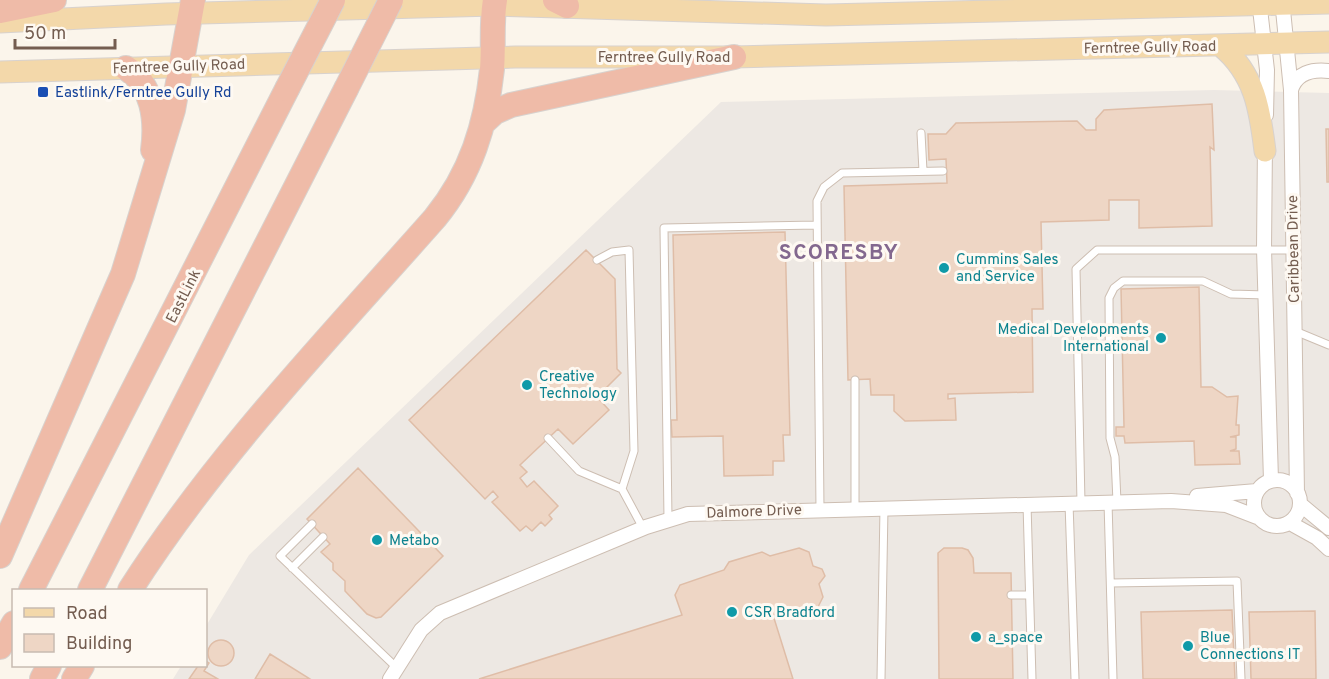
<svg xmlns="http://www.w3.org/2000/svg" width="1329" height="679" font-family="Overpass,sans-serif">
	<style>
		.industrial { fill: #ede8e3 }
		.building { fill: #eed6c5; stroke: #dfbda7; stroke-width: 1.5 }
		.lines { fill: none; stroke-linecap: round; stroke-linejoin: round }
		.lane-casing { stroke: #cdbeb2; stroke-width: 9 }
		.street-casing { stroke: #cdbeb2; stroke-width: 16 }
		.primary-casing { stroke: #d8d2ce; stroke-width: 23 }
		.highway-casing { stroke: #d8d2ce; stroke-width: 26 }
		.lane { stroke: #fff; stroke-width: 7 }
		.street { stroke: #fff; stroke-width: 14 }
		.primary { stroke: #f3d8aa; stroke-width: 21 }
		.highway { stroke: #efbba8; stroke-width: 24 }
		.highway-bridge-casing { stroke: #d8d2ce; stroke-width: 26; stroke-linecap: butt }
		.highway-bridge { stroke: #efbba8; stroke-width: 24 }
		.transit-dot { fill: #1a4fb4; stroke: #fef9f2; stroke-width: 2 }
		.culture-dot { fill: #0f9aa8; stroke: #fef9f2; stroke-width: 2 }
		.labels { text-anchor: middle; stroke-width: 6; stroke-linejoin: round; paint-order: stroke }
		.street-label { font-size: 15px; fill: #745d50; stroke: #fef9f2 }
		.transit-label { font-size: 15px; fill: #164399; stroke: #fef9f2; text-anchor: start }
		.culture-label { font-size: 15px; fill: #0d838f; stroke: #fef9f2; text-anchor: start }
		.district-label { font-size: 21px; font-weight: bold; letter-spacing: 1.5px; fill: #83688f; stroke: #fef9f2 }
	</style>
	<rect width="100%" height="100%" fill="#fbf5eb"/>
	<path class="industrial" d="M1214,90L1329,93V679H173L181,666H206V626L249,555L721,102Z"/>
	<path class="building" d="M1212,104L1214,150L1210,147L1212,226L1139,228V200H1109V220L1041,222L1043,309H1032L1033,392L948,394V399L955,398L956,420L905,421L894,411V395H871L870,379L848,380L844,186L947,183L946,159L929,160L928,134H946L956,123L1077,121L1086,130H1096V119L1104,110Z
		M1326,129H1329V182H1327Z
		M785,232L790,435H783L784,461H773V475L724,476L723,436L672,437L671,420H677L673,235Z
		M586,250L615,279L617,369L621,373L597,397L609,410L573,444L558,429L520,465L527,472L520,478L527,487L534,481L558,506L549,515L552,519L545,526L541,522L532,531L526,526L520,531L492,502L498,497L493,491L485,499L409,420Z
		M1199,287L1201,387H1212L1227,397L1238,396L1236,425H1239V435L1230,437H1236V449L1230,451H1239L1240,464L1195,465L1194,441L1125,443L1124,436H1116V427H1124L1121,289Z
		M358,468L443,556L381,617L376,618L367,614L345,591V581L333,570V563L321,552L330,544L307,519Z
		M799,548L809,552L813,566L822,569L825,576L819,584L823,597L818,607L798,614L790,610L773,615L793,679H479L682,615L675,595L680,585L724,570L729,562L762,552L770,556Z
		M962,548L968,550L973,558L974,573H1011L1013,679H939L938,553L944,548Z
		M1232,610L1235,679H1143L1141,612Z
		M1315,611L1316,679H1251L1249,612Z
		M208 653a13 13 0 1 1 26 0a13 13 0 1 1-26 0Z
		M270,654L310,679H255Z
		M206,661L209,663L204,671L218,679H189L198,666H206Z"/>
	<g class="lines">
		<defs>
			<path id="lane" d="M921,133L923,171
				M597,260L612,252L629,250L634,451L622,489L643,528
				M1295,331L1329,345
				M548,438L579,471L622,489
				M1108,502L1113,679
				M1117,502L1115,457L1110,438L1109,298L1114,288L1123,281H1203L1231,294L1266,295
				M1069,503L1075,679
				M1081,503L1076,269L1097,250H1293
				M1027,504L1032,679
				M855,509V380
				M820,510L817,201L824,187L842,173L943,171
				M668,519L664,228L817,225
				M312,524L280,556L397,668
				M292,568L323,537
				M1111,583L1237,581L1241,679
				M1011,595H1029
				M881,679L884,508"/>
			<path id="street" d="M1259,0L1267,70L1266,115
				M1282,0L1291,90L1297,493
				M1291,90C1296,73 1312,69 1329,71
				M1265,143L1264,249L1271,480
				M1254 503a23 23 0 1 1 46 0a23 23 0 1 1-46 0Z
				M1197,496L1257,491
				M1300,504L1329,528
				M1290,523L1317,538L1329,549
				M390,679L421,630L440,613L646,527L688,514L1171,501L1226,505L1257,517"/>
			<path id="primary" d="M0,22L166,14L494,5L826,15L1329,3
				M1221,46C1255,74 1260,110 1265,151
				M0,72L515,57H734L1329,42"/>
			<path id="highway" d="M555,0L567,6
				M0,11L54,0
				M126,68C153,85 157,120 153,150
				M482,124L495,112L511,105L734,57
				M0,556L123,274L173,110L193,0
				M31,590L287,89
				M90,590L346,89
				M130,590C216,455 329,338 435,218C471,174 486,125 492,69C494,46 491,23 495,0
				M0,647L14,623
				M42,679L49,666
				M74,679L82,666"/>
		</defs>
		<use href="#lane" class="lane-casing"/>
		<use href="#street" class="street-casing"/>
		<use href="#primary" class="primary-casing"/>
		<use href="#highway" class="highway-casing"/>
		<use href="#lane" class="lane"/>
		<use href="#street" class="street"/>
		<use href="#primary" class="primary"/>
		<use href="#highway" class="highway"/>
		<defs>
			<path id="highway-bridge" d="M287,89L333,0
				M346,89L391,0"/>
		</defs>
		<use href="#highway-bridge" class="highway-bridge-casing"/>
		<use href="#highway-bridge" class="highway-bridge"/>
	</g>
	<rect class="transit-dot" x="37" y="86" width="12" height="12" rx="3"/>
	<g class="culture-dot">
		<circle cx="944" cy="268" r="6"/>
		<circle cx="1161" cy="338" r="6"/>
		<circle cx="527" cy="385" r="6"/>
		<circle cx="377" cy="540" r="6"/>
		<circle cx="732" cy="612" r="6"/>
		<circle cx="976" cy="637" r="6"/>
		<circle cx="1188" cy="646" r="6"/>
	</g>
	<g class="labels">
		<g class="street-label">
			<text transform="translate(1150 47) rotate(-1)" y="5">Ferntree Gully Road</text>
			<text x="664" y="62">Ferntree Gully Road</text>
			<text transform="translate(179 66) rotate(-2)" y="5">Ferntree Gully Road</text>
			<text transform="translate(1293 249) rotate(-91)" y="5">Caribbean Drive</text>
			<text transform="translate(183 296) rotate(-63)" y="5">EastLink</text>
			<text transform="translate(754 511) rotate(-2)" y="5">Dalmore Drive</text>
		</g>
		<g class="transit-label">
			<text x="55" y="97">Eastlink/Ferntree Gully Rd</text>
		</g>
		<g class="culture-label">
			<text x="956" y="264">Cummins Sales<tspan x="956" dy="17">and Service</tspan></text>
			<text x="1149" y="334" text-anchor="end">Medical Developments<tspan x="1149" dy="17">International</tspan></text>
			<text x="539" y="381">Creative<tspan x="539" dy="17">Technology</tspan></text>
			<text x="389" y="545">Metabo</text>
			<text x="744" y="617">CSR Bradford</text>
			<text x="988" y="642">a_space</text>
			<text x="1200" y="642">Blue<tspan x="1200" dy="17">Connections IT</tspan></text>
		</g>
		<g class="district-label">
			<text x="839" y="259">SCORESBY</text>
		</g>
	</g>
	<rect x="12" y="589" width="195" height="78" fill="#fef9f2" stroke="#c7bbb1" stroke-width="1.5"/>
	<rect x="24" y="608" width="30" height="9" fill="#f3d8aa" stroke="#c7bbb1" stroke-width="1.5"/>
	<text x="66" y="619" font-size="18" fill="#745d50">Road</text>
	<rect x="24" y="634" width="30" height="18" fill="#eed6c5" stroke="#c7bbb1" stroke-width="1.5"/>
	<text x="66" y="649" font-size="18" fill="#745d50">Building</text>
	<path d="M15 39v9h100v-9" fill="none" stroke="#745d50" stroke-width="3"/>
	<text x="24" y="39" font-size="18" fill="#745d50" stroke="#fef9f2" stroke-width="4.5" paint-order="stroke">50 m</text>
</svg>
